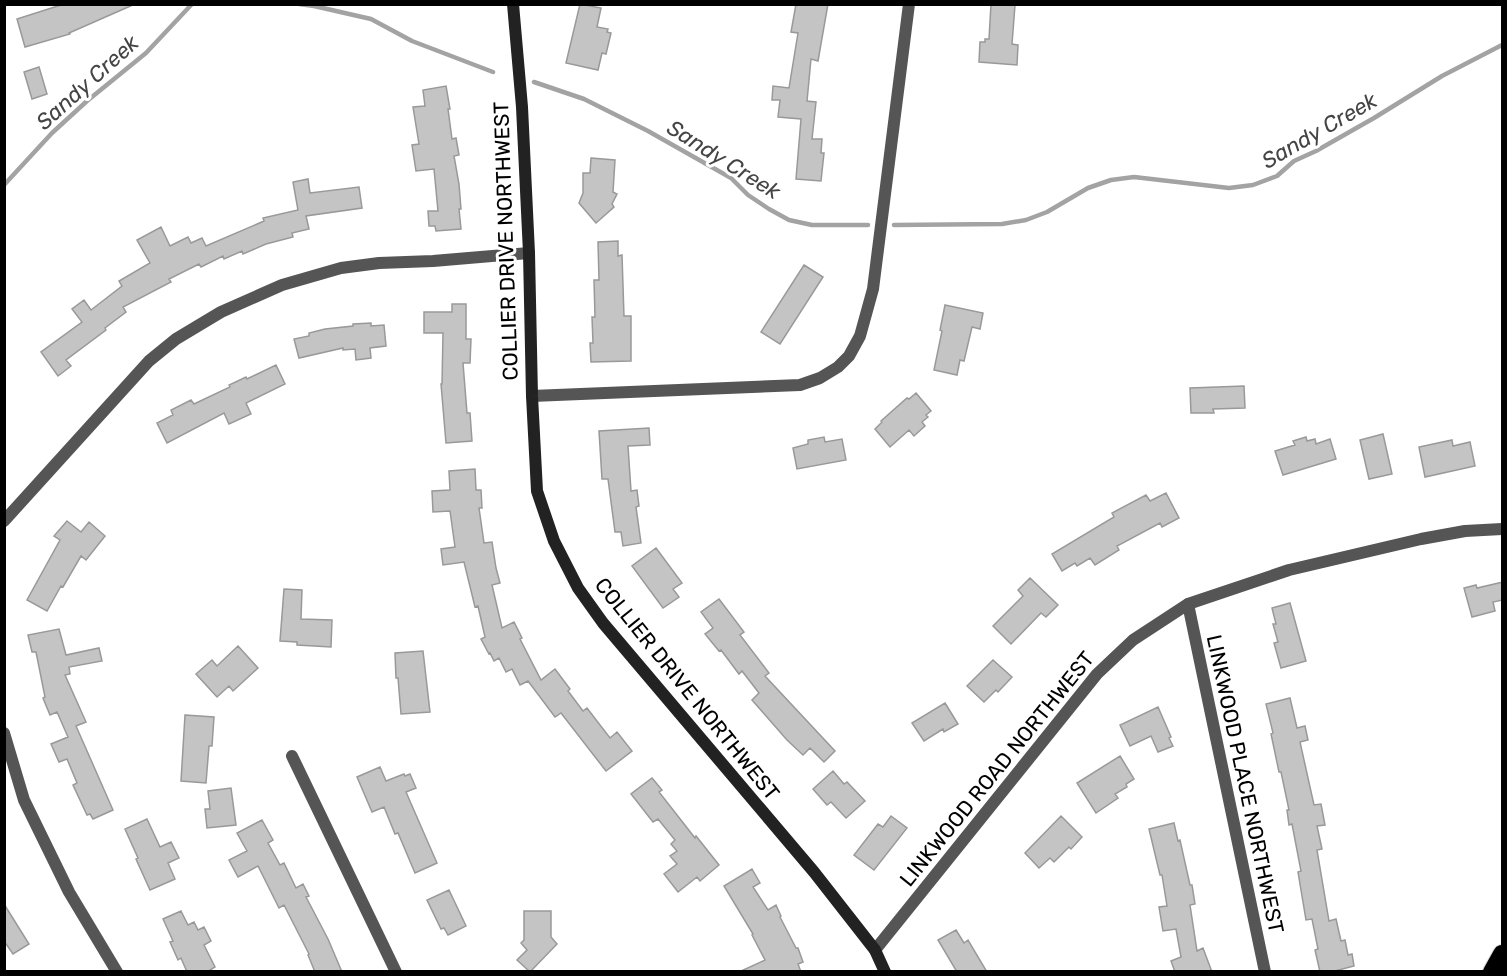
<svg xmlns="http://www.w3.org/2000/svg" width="1507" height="976" font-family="Rubik,sans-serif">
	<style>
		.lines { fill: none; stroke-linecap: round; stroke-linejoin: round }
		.stream { stroke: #a3a3a3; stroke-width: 4.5 }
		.building { fill: #c4c4c4; stroke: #999; stroke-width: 1.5 }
		.motorway-casing { stroke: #dbdbdb; stroke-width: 20 }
		.minor { stroke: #555; stroke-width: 12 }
		.tertiary { stroke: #555; stroke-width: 12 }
		.secondary { stroke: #222; stroke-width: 12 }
		.motorway { stroke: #000; stroke-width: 18 }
		.labels { text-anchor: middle; stroke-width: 6; stroke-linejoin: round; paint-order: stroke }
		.street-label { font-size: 21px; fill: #000; stroke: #fff }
		.water-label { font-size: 22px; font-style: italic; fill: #444; stroke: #fff }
	</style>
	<rect width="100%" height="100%" fill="#fff"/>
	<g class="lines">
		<path class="stream" d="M299,4L314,6L371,19L412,41L493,72
			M534,82L584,99L648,131L731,178L748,195L769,209L789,220L812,225H868
			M4,185L52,133L87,101L146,53L192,4
			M894,225L1002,224L1026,220L1047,212L1088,188L1111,180L1134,177L1229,188L1253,185L1277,176L1294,161L1316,151L1374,118L1442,76L1502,45"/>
	</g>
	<path class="building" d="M64,4H135L69,33L70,34L25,47L17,19Z
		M580,4L601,8L597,27L608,29L607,32L611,33L606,54L602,53L598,70L566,63Z
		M796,4H828L818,61L811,59L807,101L816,102L812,139H822L821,153H824L821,181L796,179L801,119L778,117L780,100H772L773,86L789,88L798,33L791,32Z
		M991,4L1015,5L1012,44L1018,45L1017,65L979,62L980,42H985V39H989Z
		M39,67L47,94L32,99L24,72Z
		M446,86L450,109H448L452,139L456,138L459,155L454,156L459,184L461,209H459L461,229L436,231L435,226H429L428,211H438L434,169L416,171L412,145L419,144L413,107L425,106L423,90Z
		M591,158L615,160L613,192L617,194L612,204L614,207L596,223L579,203L583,193V173H590Z
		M308,179L310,193L359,187L362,208L306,216L309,229L292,233L293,237L266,244L243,254L242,251L224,259L223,256L201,267L199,264L169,279L171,282L123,307L126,312L105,328L106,330L66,360L71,366L58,376L41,352L82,322L72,309L84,300L91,310L122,286L119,281L150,263L137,240L161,227L170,246L188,237L191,243L202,238L206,246L264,221L263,218L298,210L293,182Z
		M618,241V256L622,255L624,316H631V361L591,362L590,343H593L592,317H595L594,280H599L598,242Z
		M804,265L823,277L780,344L761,332Z
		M452,304H466V339H471L470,363H463L467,413H470L472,441L446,443L441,384H442L443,333H424V312H452Z
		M945,305L983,313L980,329L972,327L964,361L960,360L957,375L934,370L942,331L940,330Z
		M371,323V326L384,325L386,346L370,348L371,358L356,360L355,349L343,350V348L299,358L294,339L309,336V333L325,329L353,326V324Z
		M276,365L285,384L246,403L251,414L229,424L224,413L167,443L157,423L173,415L171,410L191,400L194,404L230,387L229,385L246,377L247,379Z
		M1244,386L1245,408L1213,409L1214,413H1191L1190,388Z
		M916,393L931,411L926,415L928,417L922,422L925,426L914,436L909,430L890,447L875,429L882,422L881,421L907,398L909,399Z
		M649,428L650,445L628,446L631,491L637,490L639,506L636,507L641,543L623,546L621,532H615L608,479H602L599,431Z
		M1383,434L1392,474L1369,479L1360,440Z
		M824,437L825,442L842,439L846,460L797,469L793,448L808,444V440Z
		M1306,437L1307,441L1315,439L1316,444L1330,439L1336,459L1283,475L1275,451L1295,445L1293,441Z
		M1452,440L1453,446L1470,442L1475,466L1425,477L1419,447Z
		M475,469L476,490H481L482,508H479L484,543L492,542L496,568L500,583L492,585L502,628L514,622L522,638L520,639L541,680L555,669L570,689L568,691L583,711L587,708L610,738L617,732L632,751L606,771L561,713L555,717L528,681L520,685L512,669L506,672L499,658L494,661L490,653L489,654L481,639L485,637L478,606L475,607L464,562L443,565L441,549L455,547L450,511L433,512L432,491L450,490L449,471Z
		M1166,493L1179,518L1162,527L1160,523L1117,546L1119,550L1095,565L1090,558L1077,566L1075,563L1062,571L1052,554L1114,517L1112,513L1146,495L1150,501Z
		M67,521L81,532L89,522L105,536L86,560L81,556L63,587L61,586L47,611L27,600L60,540L54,536Z
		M656,548L682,583L673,589L679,597L663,608L632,566Z
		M1030,578L1058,605L1046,617L1041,613L1011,644L993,626L1023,596L1018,590Z
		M1503,582V600L1493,602L1495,611L1472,617L1464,588L1476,585L1477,588Z
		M284,589L302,590L301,619L332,620L331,647L297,645V642L280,641Z
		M719,599L744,632L740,635L769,673L765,676L835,751L824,762L810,748L803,755L787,740L752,700L759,693L742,671L739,674L721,650L719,651L705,634L713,628L701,612Z
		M1290,603L1306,661L1281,668L1274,643L1278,642L1273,624H1276L1272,608Z
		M59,629L66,655L99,648L102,661L69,667L70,674L65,675L86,722L76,726L113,810L93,819L90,814L87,815L73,785L77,783L67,759L59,762L51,744L68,737L57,712L50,715L43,698L45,697L36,652H32L28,635Z
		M238,646L258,668L233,691L229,686L217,697L196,674L212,660L217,666Z
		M423,651L430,712L401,714L398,678H396L395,653Z
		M993,660L1012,677L998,692L996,690L984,702L967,686Z
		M1290,698L1297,728L1305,726L1308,740L1300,742L1314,805L1321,804L1325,825L1317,826L1322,849L1317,850L1329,921L1336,919L1341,941L1345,940L1348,955L1352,954L1354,966L1331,972H1320L1315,950L1318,949L1312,919L1306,920L1298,872L1301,871L1292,824L1289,825L1287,810H1289L1281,772H1279L1271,734L1273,733L1266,704Z
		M945,703L958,724L944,732L943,729L924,741L912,723Z
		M1158,707L1171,737L1169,738L1173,746L1158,752L1151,736L1130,746L1120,725Z
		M185,715L214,717L212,746H209L206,783L181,781Z
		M1120,756L1134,779L1126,784L1127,787L1115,794L1118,798L1096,813L1077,783Z
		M380,767L386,781L404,774L405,776L410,774L416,788L406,792L437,863L415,873L398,833L395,834L384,807L372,812L357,777Z
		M833,771L844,784L847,782L865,801L846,818L831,802L827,805L813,789Z
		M652,778L662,790L659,792L695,838L696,836L719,865L700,881L697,877L678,892L664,874L677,864L670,856L677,851L671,844L675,840L658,819L653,822L631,794Z
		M231,788L236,825L207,828L205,809H210L208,791Z
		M891,816L907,828L874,870L854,855L878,824L883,827Z
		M1061,816L1082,837L1071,849L1069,847L1054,862L1050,858L1039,868L1025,853Z
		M147,819L160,847L171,842L179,858L168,863L175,879L150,890L136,859L138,858L125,829Z
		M262,820L273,840L268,843L280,865L284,863L296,888L303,884L309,896L306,897L328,939L342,972H315L308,955L309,954L284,905L279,908L258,866L238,877L229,860L247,851L237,833Z
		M1174,823L1178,841L1180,840L1190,885H1192L1195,904L1190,905L1197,951L1203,948L1212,972H1175L1171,961L1181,957L1176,929L1163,931L1159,907L1167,906L1162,875H1160L1149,829Z
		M752,869L760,883L753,887L768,910L776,905L781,916L780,917L796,948H798L803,962L798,964L801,972H739L765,960L752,935L753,934L724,886Z
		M449,890L466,926L448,935L444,928L441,929L427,900Z
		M4,904L29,944L13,954L4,941Z
		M181,911L188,925L194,922L198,930L204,927L211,941L204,945L215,967L207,972H187L181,958L178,960L170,942L173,941L163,919Z
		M524,911H551V937L557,944L530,972L517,960L527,950L521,943L524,940Z
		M956,930L964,943L968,940L987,972H957L938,940Z"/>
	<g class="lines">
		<defs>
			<path id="motorway" d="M1492,972L1502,954"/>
		</defs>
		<use href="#motorway" class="motorway-casing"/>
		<path class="minor" d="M532,396L800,385L820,378L838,367L849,356L860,336L873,289L909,4
			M4,521L149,361L176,339L221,312L282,285L341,268L379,263L433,261L529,253
			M1188,604L1265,972
			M4,733L24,800L69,892L117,972
			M292,756L396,972"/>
		<path class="tertiary" d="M875,950L1097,674L1133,640L1188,604L1289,570L1421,539L1465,531L1502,529"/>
		<path class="secondary" d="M513,4L522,107L529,253L532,396L537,491L554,541L578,588L603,623L814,872L875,950L885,972"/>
		<use href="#motorway" class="motorway"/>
	</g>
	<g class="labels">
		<g class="street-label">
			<text transform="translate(506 241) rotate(-92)" y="7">COLLIER DRIVE NORTHWEST</text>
			<text transform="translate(687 689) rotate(51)" y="7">COLLIER DRIVE NORTHWEST</text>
			<text transform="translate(997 769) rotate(-51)" y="7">LINKWOOD ROAD NORTHWEST</text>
			<text transform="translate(1245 784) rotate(78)" y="7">LINKWOOD PLACE NORTHWEST</text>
		</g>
		<g class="water-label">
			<text transform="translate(87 82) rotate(-42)" y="8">Sandy Creek</text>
			<text transform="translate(1319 130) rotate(-30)" y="8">Sandy Creek</text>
			<text transform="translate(724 159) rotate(32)" y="8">Sandy Creek</text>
		</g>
	</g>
	<rect width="1507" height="976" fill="none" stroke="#000000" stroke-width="12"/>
</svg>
